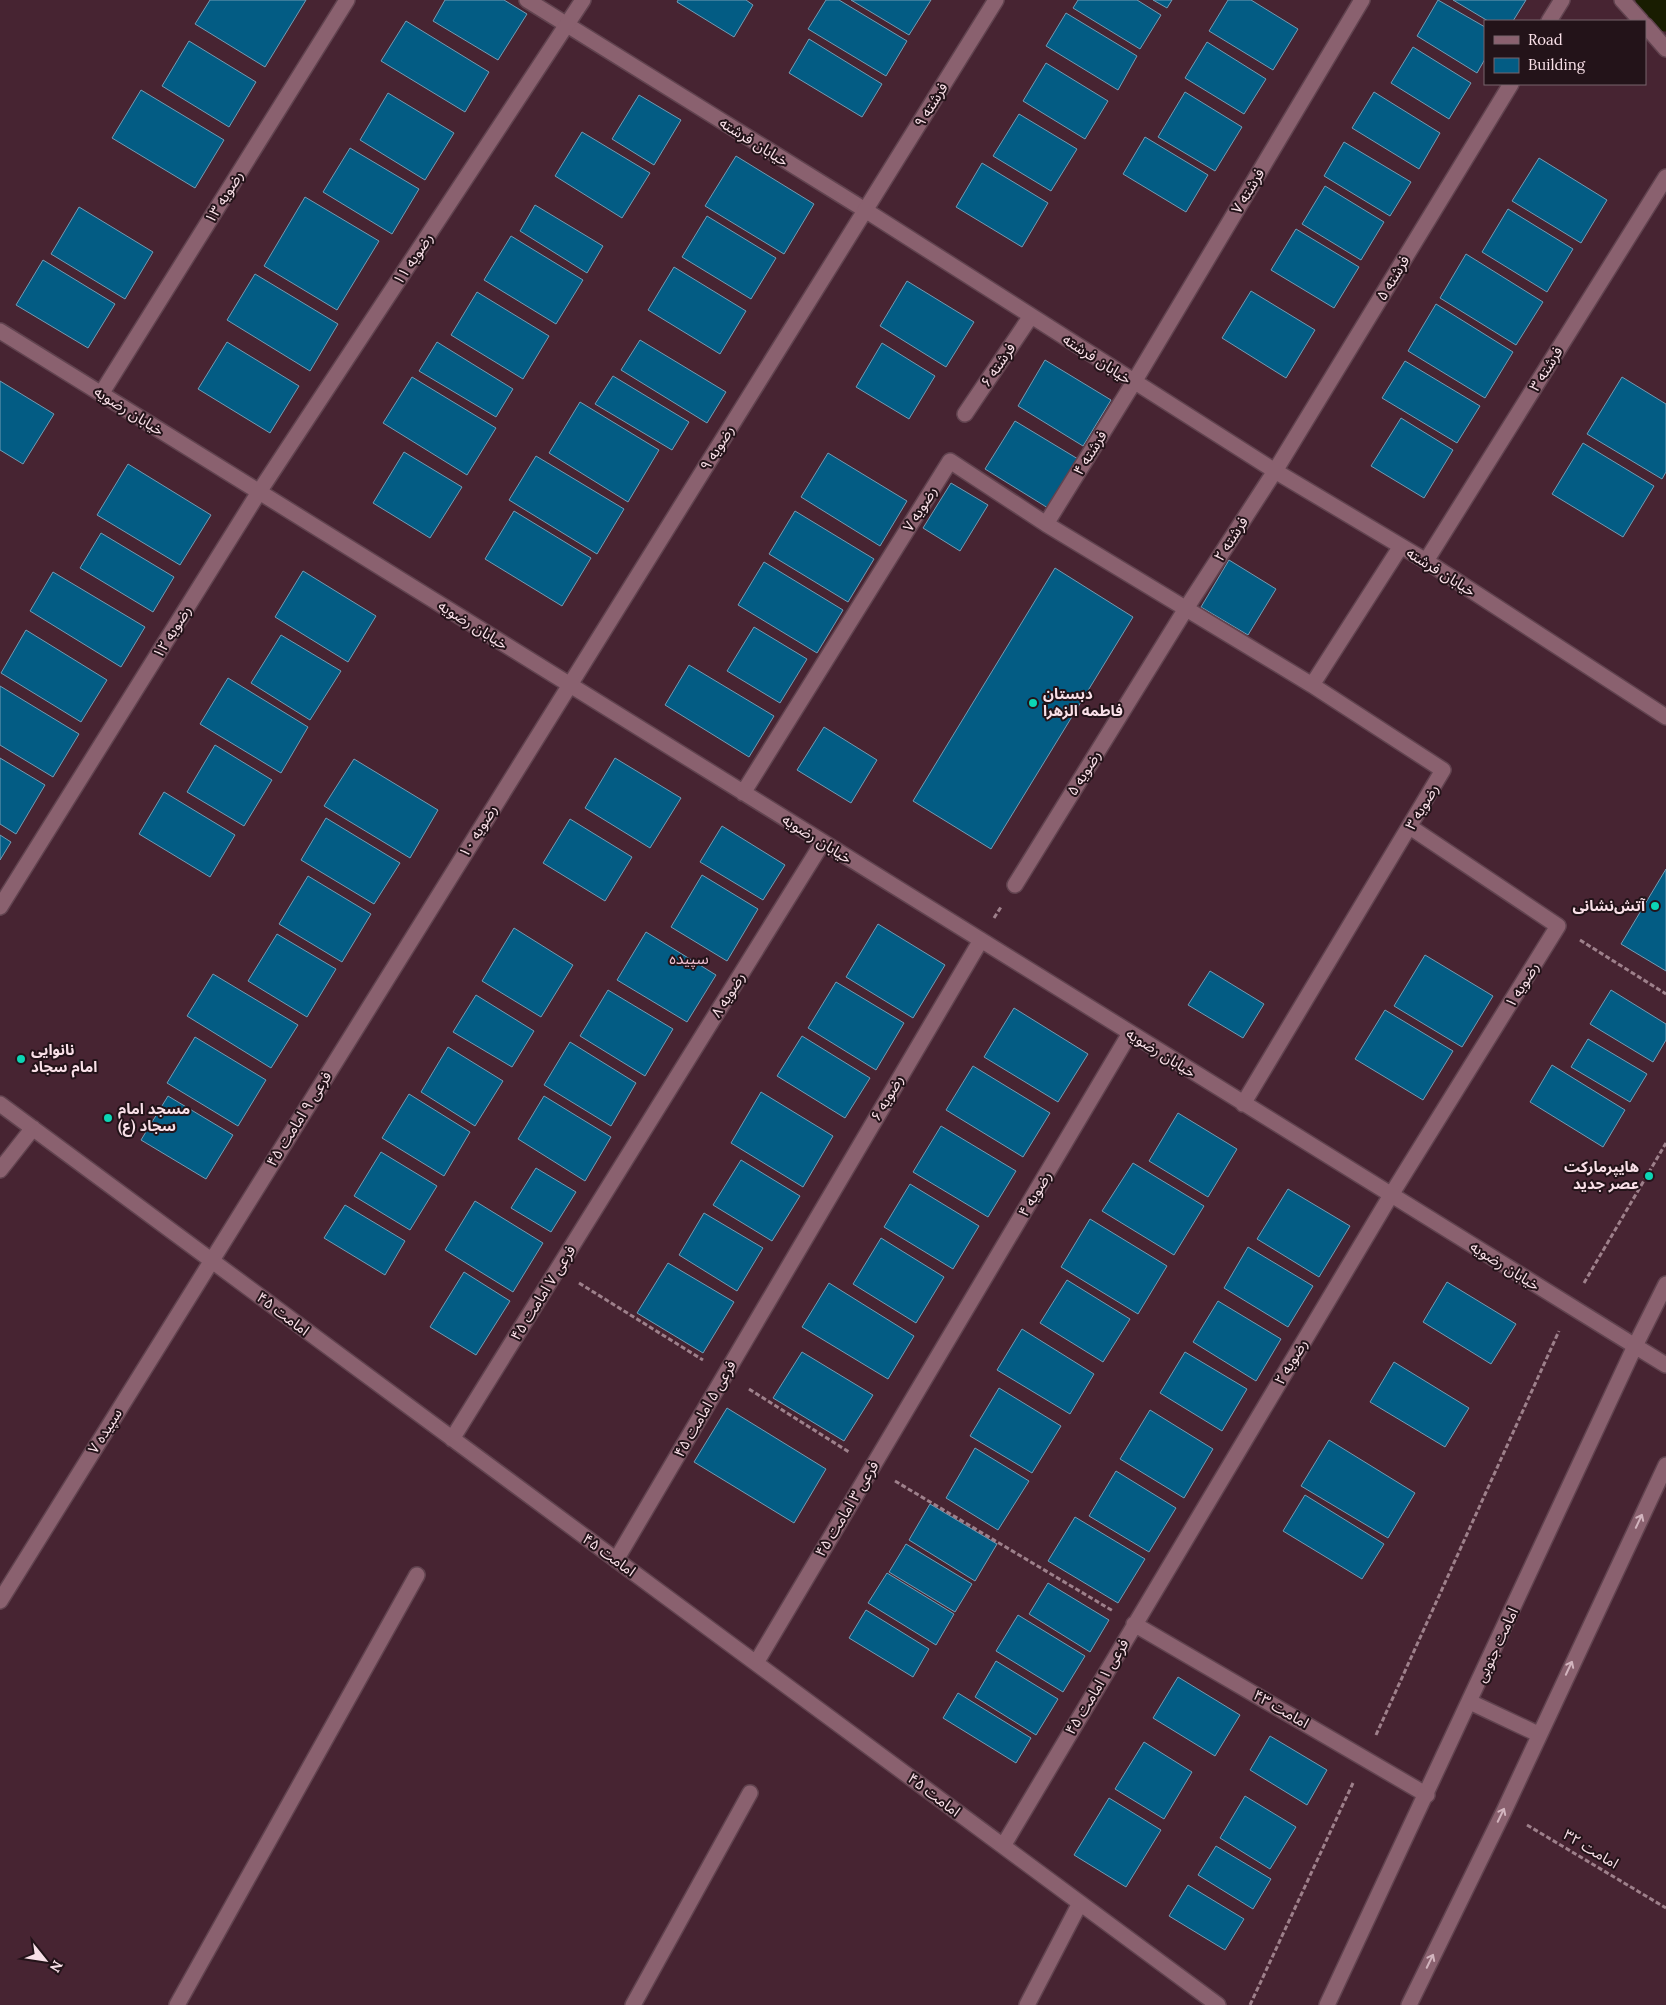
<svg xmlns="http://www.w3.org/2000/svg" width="1666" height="2005" font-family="Lora,'Noto Sans Arabic',serif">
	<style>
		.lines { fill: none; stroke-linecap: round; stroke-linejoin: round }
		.canal { stroke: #191d01; stroke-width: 39 }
		.building { fill: #035c84; stroke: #739bb3 }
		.lane-casing { stroke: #61434f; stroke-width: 18 }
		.street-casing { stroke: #61434f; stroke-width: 18 }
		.secondary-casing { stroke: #61434f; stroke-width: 18 }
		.path { stroke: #9e808b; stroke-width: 3; stroke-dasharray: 5 2.5; stroke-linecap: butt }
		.lane { stroke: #8a616f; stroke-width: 15 }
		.street { stroke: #8a616f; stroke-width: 15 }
		.secondary { stroke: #8a616f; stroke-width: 15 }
		.oneway { stroke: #d2b4be }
		.poi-dot { fill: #0cd5b5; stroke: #231319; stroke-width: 2 }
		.labels { text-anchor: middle; stroke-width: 4; stroke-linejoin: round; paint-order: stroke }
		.street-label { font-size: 15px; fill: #f9e0e8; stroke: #231319 }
		.poi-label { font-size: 15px; font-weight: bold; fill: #f9e0e8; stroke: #231319; text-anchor: start }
		.neighbourhood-label { font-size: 16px; fill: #eebfcf; stroke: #231319 }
	</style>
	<rect width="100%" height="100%" fill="#472432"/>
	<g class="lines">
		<path class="canal" d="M1655,0L1666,12"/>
	</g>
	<path class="building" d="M210,0H306L265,67L195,24Z
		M445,0H504L527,14L498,60L433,21Z
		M678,0H746L753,5L734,37L677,2Z
		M826,0H839L907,41L886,76L808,29Z
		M851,0H931L909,35Z
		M1078,0H1137L1161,15L1140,49L1073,8Z
		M1153,0H1172L1167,8Z
		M1228,0H1251L1298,29L1273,70L1209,31Z
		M1438,0L1485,27V59L1477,73L1417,36Z
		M1453,0H1526L1513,21H1488Z
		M1066,13L1137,56L1118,90L1046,46Z
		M406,21L489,72L465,112L381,61Z
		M809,39L882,84L862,117L789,73Z
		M189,41L256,82L229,127L162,86Z
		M1207,42L1266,79L1244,114L1185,78Z
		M1413,47L1471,83L1449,119L1391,83Z
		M1046,63L1108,101L1085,139L1023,101Z
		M141,90L224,140L195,188L112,138Z
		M1185,92L1242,127L1215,171L1158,137Z
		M1374,92L1440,133L1419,169L1352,128Z
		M388,93L454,133L425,180L360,140Z
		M639,95L681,120L654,165L612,139Z
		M1019,114L1077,149L1051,191L993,156Z
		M582,132L650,173L622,218L555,176Z
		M1145,137L1208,175L1186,212L1123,174Z
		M1344,142L1411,182L1390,216L1324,176Z
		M350,148L419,189L392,234L323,192Z
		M736,156L814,204L784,254L705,206Z
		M1539,158L1607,200L1581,243L1512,201Z
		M982,163L1048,203L1022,247L956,207Z
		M1325,186L1384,222L1361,260L1302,224Z
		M305,197L379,241L337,310L264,266Z
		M535,205L603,246L587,273L520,231Z
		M79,207L153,252L125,299L51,254Z
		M1508,209L1573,249L1547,292L1482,252Z
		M707,216L776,258L751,299L682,257Z
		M1296,229L1359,267L1334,308L1271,270Z
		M511,236L583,280L556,324L484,280Z
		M1466,254L1543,302L1516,345L1440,298Z
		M43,260L115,304L88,348L16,305Z
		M674,267L746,311L720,354L648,310Z
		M255,274L338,324L310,371L227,320Z
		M907,281L974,322L946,367L880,326Z
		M1251,291L1315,330L1286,378L1222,338Z
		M477,292L549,336L523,379L451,335Z
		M1436,304L1513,352L1485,398L1408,351Z
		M640,340L726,392L707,423L621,370Z
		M227,342L299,386L270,433L198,389Z
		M437,342L513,389L496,417L419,371Z
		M882,343L935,376L909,419L856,387Z
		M1045,360L1111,400L1083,446L1018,406Z
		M1405,361L1480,406L1457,443L1382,398Z
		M613,376L689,422L672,450L595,404Z
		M412,377L496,428L467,475L383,423Z
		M1622,377L1666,404V472L1662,479L1587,434Z
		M0,381L54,414L23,464L0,450Z
		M580,402L659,450L628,502L549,453Z
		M1401,418L1453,450L1424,498L1371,466Z
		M1015,421L1078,459L1048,508L985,469Z
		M1583,443L1654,486L1623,537L1552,494Z
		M404,452L462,487L430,538L373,503Z
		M828,453L907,501L880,546L801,497Z
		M536,456L624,509L597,554L509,500Z
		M128,464L211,515L180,565L97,515Z
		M951,483L988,505L960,551L923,528Z
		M514,511L591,558L562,606L485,559Z
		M795,511L874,559L848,602L769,554Z
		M101,533L174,577L153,612L80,568Z
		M1229,560L1276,589L1248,635L1201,607Z
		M764,562L843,610L817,653L738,605Z
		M1055,568L1133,617L991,849L913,801Z
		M303,571L376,616L348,662L275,617Z
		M53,572L145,627L121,667L30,611Z
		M754,627L807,659L780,703L727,671Z
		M26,630L107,680L81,722L1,673Z
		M281,635L341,671L310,720L251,683Z
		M689,665L774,716L749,757L665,705Z
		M228,678L308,727L281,773L200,724Z
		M0,686L79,734L53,777L0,745Z
		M824,727L877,760L851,803L797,770Z
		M215,745L272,780L244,826L187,792Z
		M0,758L45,785L16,834L0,824Z
		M615,758L681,798L650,848L585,808Z
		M354,759L438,810L410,858L324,806Z
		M164,792L235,835L210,877L139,834Z
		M326,818L400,863L374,904L301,860Z
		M570,819L632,857L605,901L543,863Z
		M722,826L785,865L763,900L700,862Z
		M0,835L11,842L0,860Z
		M1666,869V971L1621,944Z
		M702,875L758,909L727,961L671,927Z
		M308,876L371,914L342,962L279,924Z
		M878,924L945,965L913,1018L846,977Z
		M514,928L573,965L541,1017L482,981Z
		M646,932L716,975L687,1022L617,980Z
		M277,934L336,969L307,1017L248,981Z
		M1425,955L1493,996L1462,1047L1394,1006Z
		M1210,971L1264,1004L1243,1038L1188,1005Z
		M213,974L298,1025L271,1068L187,1016Z
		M836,982L904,1023L876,1070L808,1028Z
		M608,990L673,1029L645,1076L580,1036Z
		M1611,990L1666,1024V1040L1653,1062L1590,1024Z
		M476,995L534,1031L512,1067L453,1032Z
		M1014,1008L1088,1054L1058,1102L984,1057Z
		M1385,1010L1453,1051L1423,1100L1355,1059Z
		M802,1036L870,1078L845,1118L777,1076Z
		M195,1037L266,1080L238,1126L167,1083Z
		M1588,1039L1647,1074L1630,1102L1571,1067Z
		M570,1042L636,1083L611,1126L544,1085Z
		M448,1047L503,1081L475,1126L421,1092Z
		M1552,1065L1625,1110L1603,1147L1530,1102Z
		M973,1066L1050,1113L1023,1157L946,1110Z
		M761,1092L833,1136L803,1187L731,1143Z
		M409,1094L470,1132L444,1176L382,1138Z
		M168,1096L233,1135L206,1179L141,1140Z
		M544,1096L611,1137L585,1181L518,1139Z
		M1178,1113L1237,1149L1208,1197L1149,1161Z
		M941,1126L1016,1171L988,1217L913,1172Z
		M381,1152L437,1186L410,1230L354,1196Z
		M741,1160L800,1196L772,1241L713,1205Z
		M1133,1163L1204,1206L1174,1255L1102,1211Z
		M536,1168L576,1192L551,1232L511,1208Z
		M910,1184L979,1226L953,1269L884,1227Z
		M1288,1189L1350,1226L1319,1277L1257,1239Z
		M475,1201L543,1243L513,1292L445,1250Z
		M345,1205L405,1241L385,1275L324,1238Z
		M704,1213L763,1248L737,1291L679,1255Z
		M1090,1219L1167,1266L1138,1314L1061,1267Z
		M881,1238L944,1277L916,1323L853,1284Z
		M1248,1247L1313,1286L1288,1327L1224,1288Z
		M668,1263L734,1302L703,1353L637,1313Z
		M464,1272L510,1301L476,1355L430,1327Z
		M1067,1280L1130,1319L1103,1362L1040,1323Z
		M1447,1282L1516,1324L1491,1364L1423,1322Z
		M829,1283L914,1336L888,1379L802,1327Z
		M1218,1301L1281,1339L1256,1381L1193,1342Z
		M1022,1329L1094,1374L1070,1414L997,1370Z
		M802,1352L873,1395L844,1441L773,1398Z
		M1185,1352L1247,1389L1222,1431L1160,1393Z
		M1394,1362L1469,1408L1445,1447L1370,1402Z
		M999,1388L1061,1426L1032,1473L970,1436Z
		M727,1408L826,1469L794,1523L694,1462Z
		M1150,1410L1213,1449L1184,1498L1120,1459Z
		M1329,1440L1415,1493L1388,1538L1301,1486Z
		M975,1448L1029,1481L998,1530L946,1498Z
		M1116,1471L1176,1508L1149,1552L1089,1516Z
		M1305,1495L1384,1544L1362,1579L1283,1531Z
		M930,1504L997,1544L975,1581L909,1540Z
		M1075,1517L1145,1559L1118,1603L1048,1561Z
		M906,1544L972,1584L955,1612L889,1572Z
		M887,1573L954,1614L936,1645L868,1603Z
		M1048,1583L1109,1620L1090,1652L1029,1614Z
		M866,1610L929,1649L913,1677L849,1638Z
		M1018,1615L1085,1656L1063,1692L996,1651Z
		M996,1661L1058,1699L1036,1735L975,1697Z
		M1178,1677L1240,1715L1215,1756L1153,1718Z
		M958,1693L1031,1738L1016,1763L943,1718Z
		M1270,1736L1327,1770L1307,1805L1250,1770Z
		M1144,1742L1192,1772L1164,1819L1115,1789Z
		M1245,1796L1296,1827L1270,1869L1220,1838Z
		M1109,1798L1161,1830L1126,1887L1074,1855Z
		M1216,1846L1271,1879L1253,1909L1198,1875Z
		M1188,1885L1244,1919L1225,1950L1169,1916Z"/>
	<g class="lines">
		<defs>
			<path id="lane" d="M527,0L865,210"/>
			<path id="street" d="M1622,0L1641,21
				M1549,21L1562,0
				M1645,25L1666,49
				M865,210L1275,471L1426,561L1666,717
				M0,331L1635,1346
				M101,394L347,0
				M965,414L1031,316
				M1046,524L1134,382L1362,0
				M1426,561L1666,177
				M1312,685L1401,546
				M743,793L950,461L1046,524L1312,685L1443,770L1243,1104
				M1015,885L1187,607L1275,471L1511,84
				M0,907L259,492L583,0
				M0,1104L1218,2005
				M0,1170L33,1128
				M452,1439L823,842
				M616,1560L981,940
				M0,1601L996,0
				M1134,1624L1427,1795
				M756,1663L1130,1033
				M1003,1846L1391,1195L1558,926L1410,827
				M177,2005L417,1575
				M633,2005L750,1793
				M1027,2005L1080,1903"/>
			<path id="secondary" d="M1635,1346L1666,1365
				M1470,1702L1538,1734
				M1327,2005L1635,1346L1666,1284
				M1409,2005L1504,1811L1666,1465"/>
		</defs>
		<use href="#lane" class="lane-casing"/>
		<use href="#street" class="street-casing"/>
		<use href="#secondary" class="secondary-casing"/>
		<path class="path" d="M994,918L1001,907
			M1580,940L1666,994
			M579,1283L703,1360
			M1584,1283L1666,1143
			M749,1389L849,1452
			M895,1481L1113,1611
			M1376,1735L1559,1331
			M1527,1825L1666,1908
			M1250,2005L1353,1783"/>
		<use href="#lane" class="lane"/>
		<use href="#street" class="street"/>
		<use href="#secondary" class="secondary"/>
	</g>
	<defs><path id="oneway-shaft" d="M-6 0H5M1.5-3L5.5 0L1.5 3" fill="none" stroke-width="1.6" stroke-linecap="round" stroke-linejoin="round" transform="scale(1.25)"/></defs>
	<g class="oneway">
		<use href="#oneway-shaft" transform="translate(1639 1521) rotate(-65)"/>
		<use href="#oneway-shaft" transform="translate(1569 1668) rotate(-65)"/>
		<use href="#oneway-shaft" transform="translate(1501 1815) rotate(-64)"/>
		<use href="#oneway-shaft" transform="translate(1430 1961) rotate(-64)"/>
	</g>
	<g class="poi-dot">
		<circle cx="1033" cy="703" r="5"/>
		<circle cx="1655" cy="906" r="5"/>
		<circle cx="21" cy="1059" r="5"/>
		<circle cx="108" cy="1118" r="5"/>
		<circle cx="1649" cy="1176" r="5"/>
	</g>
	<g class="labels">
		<g class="street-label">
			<text transform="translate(931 105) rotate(-58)" y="5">فرشته ۹</text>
			<text transform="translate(754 142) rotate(32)" y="5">خیابان فرشته</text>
			<text transform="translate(1248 191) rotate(-59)" y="5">فرشته ۷</text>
			<text transform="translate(224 197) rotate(-58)" y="5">رضویه ۱۳</text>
			<text transform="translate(413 259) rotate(-56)" y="5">رضویه ۱۱</text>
			<text transform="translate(1393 278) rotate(-59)" y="5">فرشته ۵</text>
			<text transform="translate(1097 359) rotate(33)" y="5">خیابان فرشته</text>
			<text transform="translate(998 365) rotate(-56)" y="5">فرشته ۶</text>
			<text transform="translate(1546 369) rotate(-58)" y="5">فرشته ۳</text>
			<text transform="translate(129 411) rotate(32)" y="5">خیابان رضویه</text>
			<text transform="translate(717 448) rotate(-58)" y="5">رضویه ۹</text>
			<text transform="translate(1090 453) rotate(-58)" y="5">فرشته ۴</text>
			<text transform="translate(920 509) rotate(-58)" y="5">رضویه ۷</text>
			<text transform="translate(1231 539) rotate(-57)" y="5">فرشته ۲</text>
			<text transform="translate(1441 572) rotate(32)" y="5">خیابان فرشته</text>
			<text transform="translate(473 625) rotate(32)" y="5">خیابان رضویه</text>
			<text transform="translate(172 632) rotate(-58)" y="5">رضویه ۱۲</text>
			<text transform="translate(1084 773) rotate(-58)" y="5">رضویه ۵</text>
			<text transform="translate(1422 807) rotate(-59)" y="5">رضویه ۳</text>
			<text transform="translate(478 831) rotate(-58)" y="5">رضویه ۱۰</text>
			<text transform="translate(817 839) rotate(32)" y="5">خیابان رضویه</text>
			<text transform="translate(1522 985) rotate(-58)" y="5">رضویه ۱</text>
			<text transform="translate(728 995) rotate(-58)" y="5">رضویه ۸</text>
			<text transform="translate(1161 1053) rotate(32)" y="5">خیابان رضویه</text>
			<text transform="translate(887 1098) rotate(-60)" y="5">رضویه ۶</text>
			<text transform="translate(299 1119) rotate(-58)" y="5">فرعی ۹ امامت ۴۵</text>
			<text transform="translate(1035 1194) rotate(-59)" y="5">رضویه ۴</text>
			<text transform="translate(1505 1266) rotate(32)" y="5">خیابان رضویه</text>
			<text transform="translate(543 1293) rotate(-58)" y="5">فرعی ۷ امامت ۴۵</text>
			<text transform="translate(283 1314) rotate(37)" y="5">امامت ۴۵</text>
			<text transform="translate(1291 1362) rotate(-59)" y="5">رضویه ۲</text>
			<text transform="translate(705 1409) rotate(-60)" y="5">فرعی ۵ امامت ۴۵</text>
			<text transform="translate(105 1431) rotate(-58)" y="5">سپیده ۷</text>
			<text transform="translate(847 1509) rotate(-59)" y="5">فرعی ۳ امامت ۴۵</text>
			<text transform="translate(609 1555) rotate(36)" y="5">امامت ۴۵</text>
			<text transform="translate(1497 1645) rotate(-65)" y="5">امامت جنوبی</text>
			<text transform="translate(1097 1687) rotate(-59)" y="5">فرعی ۱ امامت ۴۵</text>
			<text transform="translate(1281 1709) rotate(30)" y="5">امامت ۴۳</text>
			<text transform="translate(934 1795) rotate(37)" y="5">امامت ۴۵</text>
			<text transform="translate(1591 1849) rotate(31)" y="5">امامت ۳۲</text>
		</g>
		<g class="poi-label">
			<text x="1043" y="699">دبستان<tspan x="1043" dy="17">فاطمه الزهرا</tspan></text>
			<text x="1645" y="911" text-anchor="end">آتش‌نشانی</text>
			<text x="31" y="1055">نانوایی<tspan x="31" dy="17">امام سجاد</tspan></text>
			<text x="118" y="1114">مسجد امام<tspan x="118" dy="17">سجاد (ع)</tspan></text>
			<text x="1639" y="1172" text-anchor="end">هایپرمارکت<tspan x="1639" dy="17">عصر جدید</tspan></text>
		</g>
		<g class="neighbourhood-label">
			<text x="689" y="964">سپیده</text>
		</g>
	</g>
	<rect x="1484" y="20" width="162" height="65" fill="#231319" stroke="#79656c"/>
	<rect x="1494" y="36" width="25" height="8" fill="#8a616f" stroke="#79656c"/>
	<text x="1528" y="45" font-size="15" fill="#f9e0e8">Road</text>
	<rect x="1494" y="58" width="25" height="15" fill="#035c84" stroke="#79656c"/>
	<text x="1528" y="70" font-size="15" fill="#f9e0e8">Building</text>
	<g transform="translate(45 1960) rotate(120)" stroke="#231319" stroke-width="4" paint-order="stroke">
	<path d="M0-4L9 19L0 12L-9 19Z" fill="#f9e0e8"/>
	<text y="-8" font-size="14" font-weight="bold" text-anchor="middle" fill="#f9e0e8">N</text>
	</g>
</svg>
